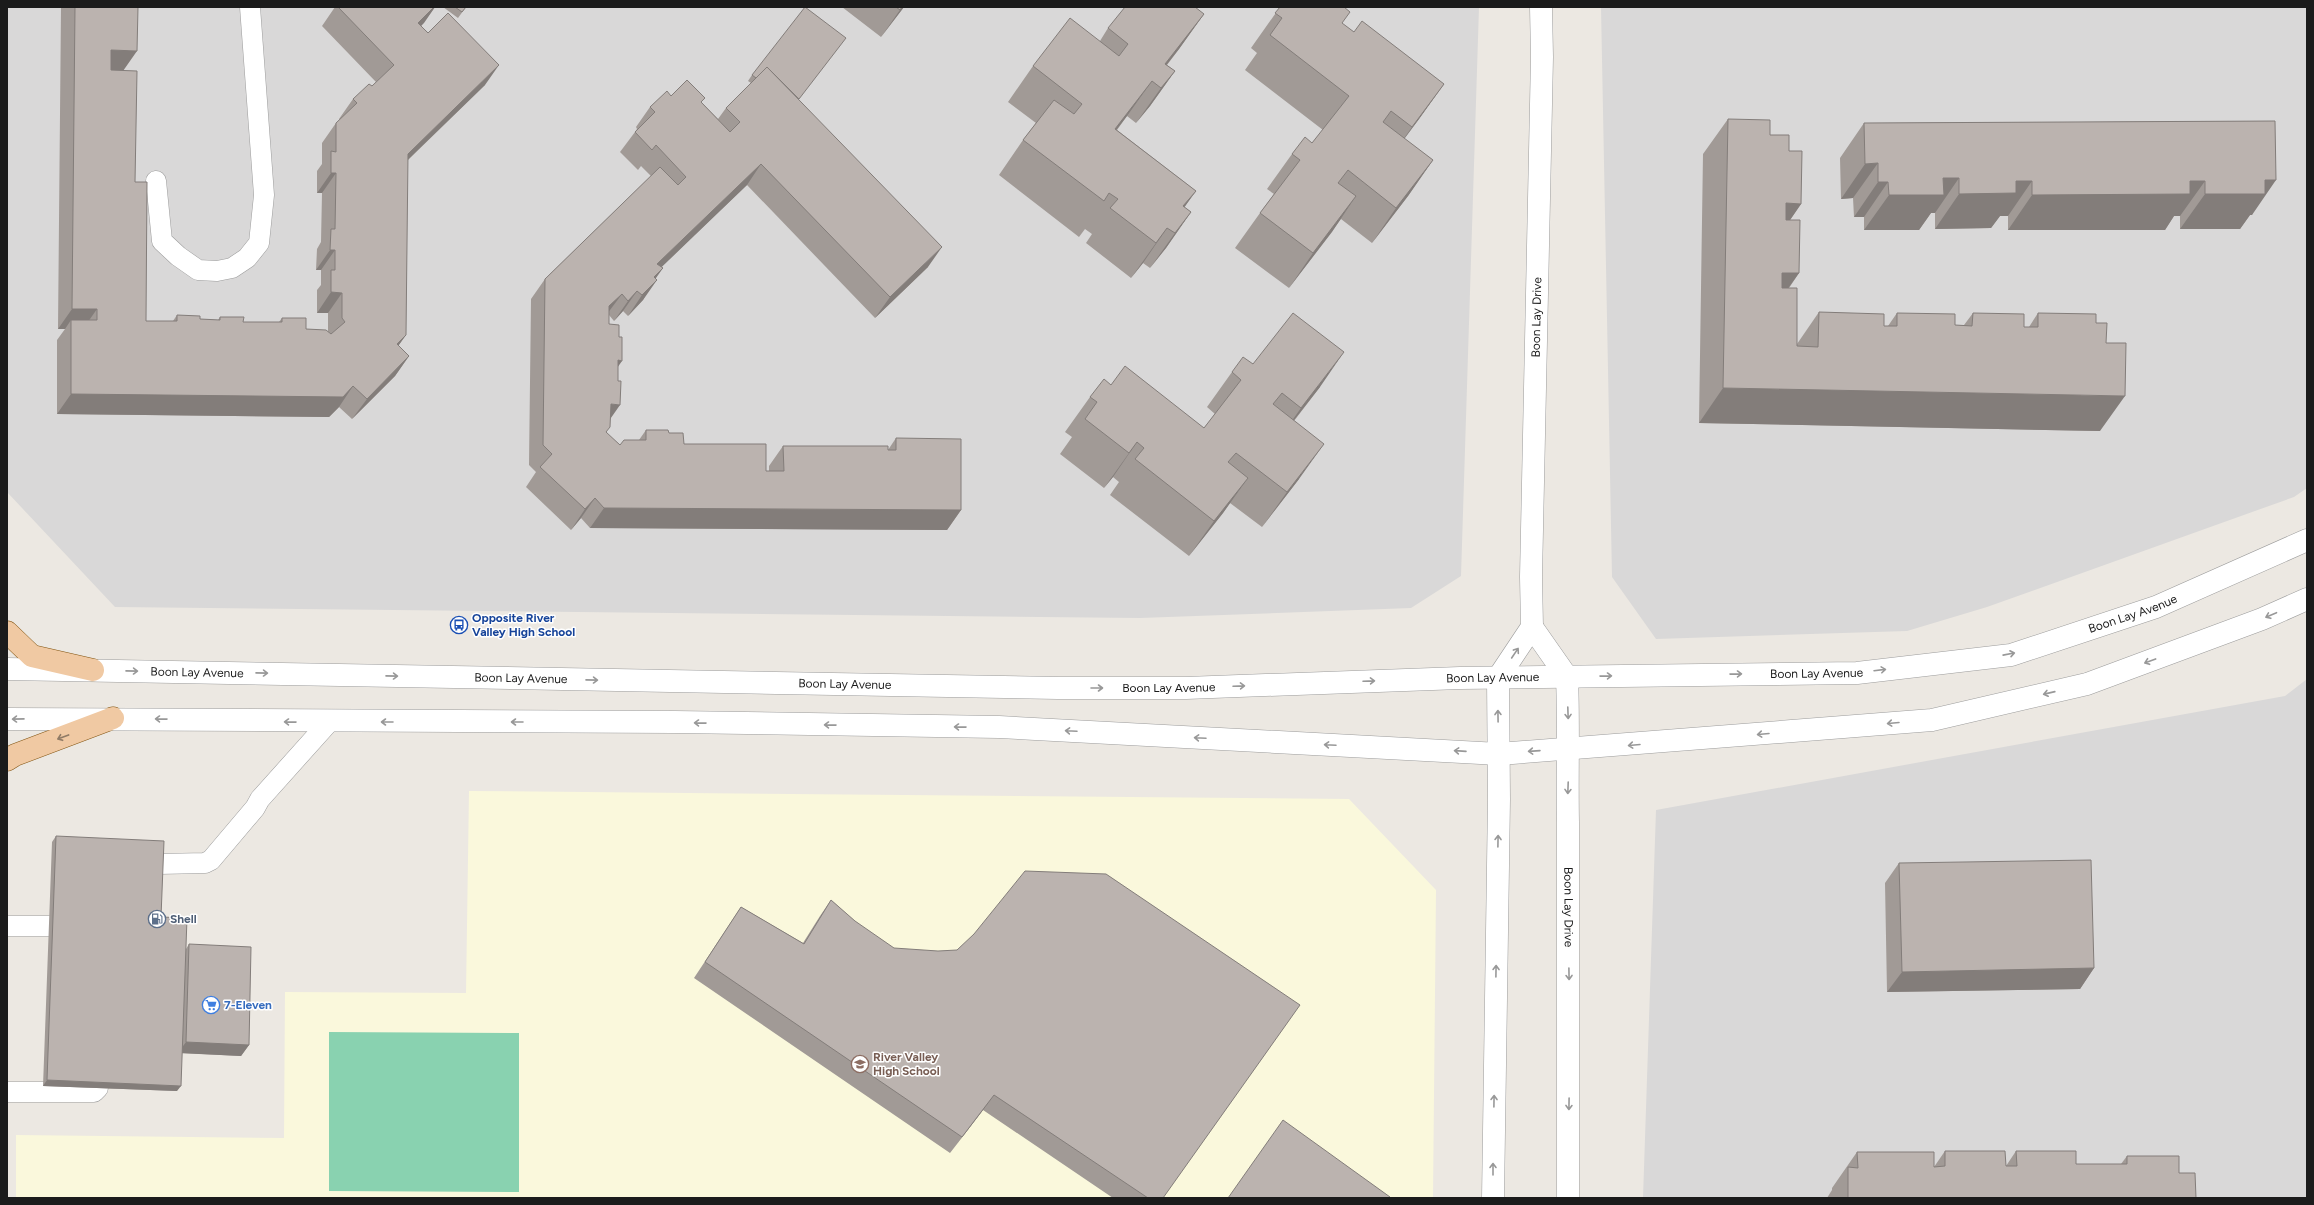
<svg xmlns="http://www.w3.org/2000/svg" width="2314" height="1205" font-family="Figtree,sans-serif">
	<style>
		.residential { fill: #d9d8d8 }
		.education { fill: #faf8dc }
		.pitch { fill: #89d2b0 }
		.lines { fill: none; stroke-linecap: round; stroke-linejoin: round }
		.service-casing { stroke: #9c9c9c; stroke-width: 21 }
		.minor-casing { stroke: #9c9c9c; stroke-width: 23 }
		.tertiary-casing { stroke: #9c9c9c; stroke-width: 23 }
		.primary-casing { stroke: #825411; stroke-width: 23 }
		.service { stroke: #fff; stroke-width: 20 }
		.minor { stroke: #fff; stroke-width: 22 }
		.tertiary { stroke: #fff; stroke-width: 22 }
		.primary { stroke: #f0c9a3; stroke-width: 22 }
		.wall { fill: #a19a96 }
		.shaded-wall { fill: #837d7a }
		.building { fill: #bbb3af; stroke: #837d7a }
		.oneway { stroke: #989898 }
		.oneway2 { stroke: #907b66 }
		.labels { text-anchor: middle; stroke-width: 3; stroke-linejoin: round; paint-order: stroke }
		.street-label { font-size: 12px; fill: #1b1b1b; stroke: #fff }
		.transit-label { font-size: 12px; font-weight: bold; fill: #164399; stroke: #fff; text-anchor: start }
		.service-label { font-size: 12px; font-weight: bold; fill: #4e5e75; stroke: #fff; text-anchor: start }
		.shop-label { font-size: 12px; font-weight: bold; fill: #366cbe; stroke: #fff; text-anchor: start }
		.education-label { font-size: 12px; font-weight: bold; fill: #785e54; stroke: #fff; text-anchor: start }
	</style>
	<rect width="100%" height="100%" fill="#ece8e2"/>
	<path class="residential" d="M7,7H1479L1461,576L1411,608L1140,618L115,607L7,492Z
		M1601,7H2307V488L2294,497L1987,607L1907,631L1656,639L1612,577Z
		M2307,679V1198H1643L1656,810L2285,696Z"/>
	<path class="education" d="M469,791L1349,799L1436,890L1433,1198H16V1135L284,1138L285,992L466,993Z"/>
	<path class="pitch" d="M329,1032L519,1033V1192L329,1191Z"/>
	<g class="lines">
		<defs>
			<path id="service" d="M156,181L162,241L178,256L198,270L217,271L232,268L247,258L259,243L264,195L250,7
				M159,864L205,863L211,860L255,808L260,799L329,722
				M7,926H49
				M7,1092H94L98,1088"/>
			<g id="minor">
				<path d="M1532,627L1567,677"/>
				<path id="s1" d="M1498,678L1532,627L1531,577L1542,57L1541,7"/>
			</g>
			<g id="tertiary">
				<path id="s2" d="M7,669L1058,688H1186L1460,678L1857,673L2011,655L2156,607L2307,540"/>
				<path id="s3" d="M1567,677C1569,726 1567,774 1568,822C1569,948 1569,1073 1568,1198"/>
				<path d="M7,719L675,722L999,727L1499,754L1932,720L2087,684L2262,619L2307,599"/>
				<path d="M1493,1198L1499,799L1498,678"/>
			</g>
			<path id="primary" d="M7,632L32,656L93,670
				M7,760L15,755L113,718"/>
		</defs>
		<use href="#service" class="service-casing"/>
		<use href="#minor" class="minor-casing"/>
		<use href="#tertiary" class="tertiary-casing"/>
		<use href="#primary" class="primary-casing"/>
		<use href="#service" class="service"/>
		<use href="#minor" class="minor"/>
		<use href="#tertiary" class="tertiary"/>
		<use href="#primary" class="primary"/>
	</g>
	<path class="wall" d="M61,7H138L123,70L135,182L146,321H173L177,315L200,319L218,320L220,317L243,322H279L282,318L306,329L328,331V313H317V290L321,285V270H316L317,249L321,242L322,193H317V171L322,164V143L336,123L340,120L339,119L353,99L372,86L376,82L322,26L335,7H435L421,26L485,85L407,161L406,335L398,346L409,356L395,376L352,419L339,407L329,417L57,414V340L65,329H58Z
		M443,7H466L458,18Z
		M842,7H904L881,37Z
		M1280,7L1342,24L1354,32L1444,84L1419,119L1404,139L1433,160L1408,196L1372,243L1341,219L1289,288L1235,248L1260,213L1274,194L1267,189L1292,154L1312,143L1323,130L1245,70L1257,53L1251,48Z
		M1204,14L1179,49L1167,65L1175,71L1150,106L1136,123L1127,116L1117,130L1196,191L1184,207L1191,212L1166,248L1150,268L1143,263L1131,278L1086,243L1092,234L1085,229L1079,237L999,175L1023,140L1036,123L1008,102L1033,66L1100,41L1108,28Z
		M752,75L799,100L928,267L875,318L747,185L661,267L663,268L655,278L643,300L628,316L623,311L614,321L609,315V324L618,367L610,419L606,433L620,445L639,440L646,430L669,433L684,444L766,471H769V466L783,446L888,450L896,438L961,510L947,530L590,528L581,518L571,530L526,487L536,472L529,465L531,299L545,279L651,176L641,166L638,170L620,152L635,132L637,129L636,127L650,107L671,96L702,103L718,119L726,108L751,83L748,81Z
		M1728,119L1770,135L1789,151L1801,204L1790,220L1799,273L1789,288L1797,344L1819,312L1884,326H1888L1897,313L1955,325H1964L1973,313L2024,327H2029L2038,313L2100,431L1699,423L1703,154Z
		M2275,121L2252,215H2250L2240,229H2180V216H2174L2165,230H2008V216H2000L1991,228L1935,229V213H1931L1919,230H1864V217H1854L1853,198L1841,199L1840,158L1864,123Z
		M1253,364L1320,387L1294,421L1299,479L1262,527L1230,503L1223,513L1189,556L1110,495L1119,482L1113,477L1104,488L1060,454L1072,437L1065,432L1090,397L1111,385L1204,428L1215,414L1207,407L1232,372Z
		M56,836L161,917L186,949L189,944L249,1045L241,1056L182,1053L177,1091L43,1086L52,842Z
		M1899,863L2094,968L2080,989L1887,992L1885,883Z
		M831,900L1163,1198H1113L983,1110L950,1153L694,978L741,907L803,943L820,916Z
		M1945,1151L2006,1166L2016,1151L2076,1164H2121L2127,1156L2179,1173L2196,1198H1827L1832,1190V1188L1857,1152L1934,1167Z"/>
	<path class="shaded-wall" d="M434,7H435L424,23L404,43L418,23Z
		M902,7H904L881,37Z
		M1204,14L1179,49L1153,82L1165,64Z
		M111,50L137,51L123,71L97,70Z
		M499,65L485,85L393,174L408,154Z
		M1175,71L1150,106L1136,123L1161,88Z
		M1152,81L1127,116L1090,164L1115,129Z
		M1444,84L1419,119L1387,162L1412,127Z
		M1433,160L1408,196L1372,243L1396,208Z
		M1878,163L1853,198L1841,199L1865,164Z
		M761,164L747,185L643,285L657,264Z
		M331,173H336L322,193H317Z
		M1943,178H1959L1935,213H1931L1919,230H1864L1889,195Z
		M2265,180H2276L2252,215H2250L2240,229H2180L2205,194Z
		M2016,181H2032L2008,216H2000L1991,228L1935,229L1959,194Z
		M2190,181H2205L2180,216H2174L2165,230H2008L2032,195Z
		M1878,182H1888L1864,217H1854Z
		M1196,191L1171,226L1183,206Z
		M1356,196L1332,232L1289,288L1313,253Z
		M1786,203L1801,204L1777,239Z
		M1191,212L1166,248L1150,268L1175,233Z
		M1167,228L1143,263L1131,278L1156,243Z
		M942,247L928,267L875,318L890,297Z
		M330,250H335L321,270H316Z
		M663,268L649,288L654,277Z
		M1782,273H1799L1774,308Z
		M657,280L643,300L628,316L642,295Z
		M637,291L623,311L614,321L628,301Z
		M331,292L342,293L328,313H317Z
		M622,294L607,314L609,306Z
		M72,309H97L83,329L71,320L65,329H58Z
		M406,335L391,356L397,344Z
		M1344,352L1320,387L1276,443L1301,408Z
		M409,356L395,376L352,419L367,399Z
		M618,360L622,361L608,381Z
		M353,386L339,407L329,417L57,414L71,394Z
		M1723,388L2125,396L2100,431L1699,423Z
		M611,404L620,405L606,425Z
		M1137,442L1113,477L1104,488L1129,453Z
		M1324,444L1299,479L1262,527L1287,492Z
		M1248,478L1223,513L1189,556L1214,521Z
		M595,498L581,518L571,530L585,509Z
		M604,508L961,510L947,530L590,528Z
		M2094,968L2080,989L1887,992L1902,972Z
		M186,1042L249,1045L241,1056L178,1053Z
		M47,1080L181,1086L177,1091L43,1086Z
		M994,1095L983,1110L950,1153L962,1137Z"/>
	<path class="building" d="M75,7H138L137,51L111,50V70L137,71L135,182H147L146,321H177V315L200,316V319L220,320V317H244L243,322H282V318H306V329L326,330L331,334L345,322L342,318V293L331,292V270H335V250H330L331,229H335L336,173H331V151L336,152V123L357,103L353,99L369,84L372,86L394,65L338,7H434L418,23L428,33L448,13L499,65L408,154L406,335L397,344L409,356L367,399L353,386L343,397L71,394V320H97V309H72Z
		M455,7H466L462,12Z
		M805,7L846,38L799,99L767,67L756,78L752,75Z
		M896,7H902L900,10Z
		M1125,7H1195L1204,14L1165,64L1175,71L1161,88L1152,81L1115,129L1196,191L1183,206L1191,212L1175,233L1167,228L1156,243L1110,208L1118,199L1109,193L1104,201L1023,140L1054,100L1074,114L1082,104L1033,66L1070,18L1119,56L1128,44L1108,28Z
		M1280,7H1344L1350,12L1342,23L1354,32L1362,21L1444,84L1412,127L1391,111L1383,122L1433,160L1396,208L1348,170L1338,183L1356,196L1313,253L1260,213L1300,160L1292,154L1305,137L1312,143L1349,96L1270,35L1282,18L1275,13Z
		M767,67L942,247L890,297L761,164L657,264L663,268L654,277L657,280L642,295L637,291L628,301L622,294L609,306V324L619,325V337H622V361L618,360V381H621L620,405L611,404L610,427L606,432L620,445L624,440H646V430H668L669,433H683L684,444H766V471H784L783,446H888V450H896V438L961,439V510L604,508L595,498L585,509L540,467L552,454L543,445L545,279L660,167L678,185L686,177L656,145L652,150L635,132L655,112L650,107L667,91L671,96L687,80L705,98L701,102L730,132L740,122L726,108Z
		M1728,119L1770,120V135H1789V151H1802L1801,204L1786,203V220H1800L1799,273H1782V288H1797V346L1818,347L1819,312L1884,314V326H1897V313L1955,314V325L1972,326L1973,313L2024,314V327H2038V313L2096,314V323H2107L2106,343H2126L2125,396L1723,388Z
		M2275,121L2276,180H2265V194H2205V181H2190V194L2032,195V181H2016V193L1959,194V178H1943L1944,195H1889L1888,182H1878V163L1865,164L1864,123Z
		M1293,313L1344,352L1301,408L1282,393L1273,404L1324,444L1287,492L1236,453L1228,462L1248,478L1214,521L1135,459L1144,448L1137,442L1129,453L1085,419L1097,402L1090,397L1104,379L1111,385L1125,366L1204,428L1241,380L1232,372L1243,357L1253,364Z
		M56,836L164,841L161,917L187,918L181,1086L47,1080Z
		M2091,860L2094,968L1902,972L1899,863Z
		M1025,871L1106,874L1300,1005L1163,1198H1148L994,1095L962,1137L705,962L741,907L804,944L831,900L855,921L894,948L938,951L957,950L974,934Z
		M189,944L251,947L249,1045L186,1042Z
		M1283,1120L1390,1197V1198H1228Z
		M1945,1151H2005L2006,1166H2017L2016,1151H2076V1164H2127V1156H2179V1173H2195L2196,1198H1848V1167L1858,1168L1857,1152H1934V1167L1945,1166Z"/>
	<defs><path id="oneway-shaft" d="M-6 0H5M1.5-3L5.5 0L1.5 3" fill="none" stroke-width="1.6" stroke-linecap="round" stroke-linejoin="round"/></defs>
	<g class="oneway">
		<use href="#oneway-shaft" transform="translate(2271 615) rotate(157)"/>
		<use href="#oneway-shaft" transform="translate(1515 653) rotate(-56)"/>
		<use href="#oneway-shaft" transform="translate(2009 654) rotate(-11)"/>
		<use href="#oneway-shaft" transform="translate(2150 661) rotate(160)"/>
		<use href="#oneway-shaft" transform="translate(1880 670) rotate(-7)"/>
		<use href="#oneway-shaft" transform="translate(132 671) rotate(1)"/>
		<use href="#oneway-shaft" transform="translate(262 673) rotate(1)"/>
		<use href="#oneway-shaft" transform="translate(1736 674) rotate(-1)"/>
		<use href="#oneway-shaft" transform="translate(392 676) rotate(1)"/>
		<use href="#oneway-shaft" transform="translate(1606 676) rotate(-1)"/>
		<use href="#oneway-shaft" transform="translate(592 680) rotate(1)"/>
		<use href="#oneway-shaft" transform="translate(1369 681) rotate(-2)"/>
		<use href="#oneway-shaft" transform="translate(1239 686) rotate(-2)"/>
		<use href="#oneway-shaft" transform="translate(1097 688)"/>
		<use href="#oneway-shaft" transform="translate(2049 693) rotate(167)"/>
		<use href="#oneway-shaft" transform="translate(1568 713) rotate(88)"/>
		<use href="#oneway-shaft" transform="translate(1498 716) rotate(-91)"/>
		<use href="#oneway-shaft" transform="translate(18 719) rotate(179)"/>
		<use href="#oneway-shaft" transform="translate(161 719) rotate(-179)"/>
		<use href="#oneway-shaft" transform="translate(290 722) rotate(-179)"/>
		<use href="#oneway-shaft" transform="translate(387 722) rotate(180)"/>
		<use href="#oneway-shaft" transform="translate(517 722) rotate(180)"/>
		<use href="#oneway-shaft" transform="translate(700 723) rotate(-179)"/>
		<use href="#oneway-shaft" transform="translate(1893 723) rotate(175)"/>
		<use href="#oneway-shaft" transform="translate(830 725) rotate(-179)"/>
		<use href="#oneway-shaft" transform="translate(960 727) rotate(-179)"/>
		<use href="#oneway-shaft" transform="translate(1071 731) rotate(-177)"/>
		<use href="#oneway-shaft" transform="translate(1763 734) rotate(175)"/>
		<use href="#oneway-shaft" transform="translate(1200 738) rotate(-177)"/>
		<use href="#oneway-shaft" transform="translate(1330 745) rotate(-177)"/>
		<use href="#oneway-shaft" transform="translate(1634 745) rotate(175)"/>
		<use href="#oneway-shaft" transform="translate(1460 751) rotate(-176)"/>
		<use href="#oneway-shaft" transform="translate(1534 751) rotate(176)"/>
		<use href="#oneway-shaft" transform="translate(1568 788) rotate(92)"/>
		<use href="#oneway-shaft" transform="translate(1498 841) rotate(-89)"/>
		<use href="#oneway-shaft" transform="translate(1496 971) rotate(-89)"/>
		<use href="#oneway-shaft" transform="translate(1569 974) rotate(89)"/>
		<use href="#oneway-shaft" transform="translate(1494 1101) rotate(-89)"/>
		<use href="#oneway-shaft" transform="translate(1569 1104) rotate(91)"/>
		<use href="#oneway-shaft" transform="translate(1493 1169) rotate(-90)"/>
	</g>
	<use class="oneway2" href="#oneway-shaft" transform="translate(63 737) rotate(160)"/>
	<defs>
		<symbol id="bus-ring" viewBox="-11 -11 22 22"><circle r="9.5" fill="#fff" stroke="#1a4fb4" stroke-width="1.5"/><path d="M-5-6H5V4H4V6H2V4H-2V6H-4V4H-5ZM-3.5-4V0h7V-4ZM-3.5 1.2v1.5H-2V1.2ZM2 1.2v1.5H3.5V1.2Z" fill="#1a4fb4"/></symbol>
		<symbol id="fuel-ring" viewBox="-11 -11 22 22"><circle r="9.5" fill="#fff" stroke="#5c6f8a" stroke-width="1.5"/><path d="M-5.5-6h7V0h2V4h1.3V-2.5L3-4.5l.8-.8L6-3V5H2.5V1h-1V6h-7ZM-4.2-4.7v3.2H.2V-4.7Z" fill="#5c6f8a"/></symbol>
		<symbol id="supermarket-ring" viewBox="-11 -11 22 22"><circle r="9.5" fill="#fff" stroke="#3f7fe0" stroke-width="1.5"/><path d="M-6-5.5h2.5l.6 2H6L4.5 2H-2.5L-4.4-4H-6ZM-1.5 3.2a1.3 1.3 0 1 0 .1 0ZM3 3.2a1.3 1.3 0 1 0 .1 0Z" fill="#3f7fe0"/></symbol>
		<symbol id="school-ring" viewBox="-11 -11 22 22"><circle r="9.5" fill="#fff" stroke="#8d6e63" stroke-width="1.5"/><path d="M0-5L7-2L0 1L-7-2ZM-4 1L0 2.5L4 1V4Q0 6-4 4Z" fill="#8d6e63"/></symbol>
	</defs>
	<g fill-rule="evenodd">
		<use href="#bus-ring" x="449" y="615" width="20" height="20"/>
		<use href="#fuel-ring" x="147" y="909" width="20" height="20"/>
		<use href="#supermarket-ring" x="201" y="995" width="20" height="20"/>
		<use href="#school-ring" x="850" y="1054" width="20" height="20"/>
	</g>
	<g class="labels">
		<g class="street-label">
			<text dy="4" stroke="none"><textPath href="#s1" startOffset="371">Boon Lay Drive</textPath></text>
			<text dy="4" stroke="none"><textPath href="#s2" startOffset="2134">Boon Lay Avenue</textPath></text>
			<text dy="4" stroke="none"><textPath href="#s2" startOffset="190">Boon Lay Avenue</textPath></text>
			<text dy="4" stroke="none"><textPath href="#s2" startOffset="1810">Boon Lay Avenue</textPath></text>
			<text dy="4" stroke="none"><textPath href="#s2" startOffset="514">Boon Lay Avenue</textPath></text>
			<text dy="4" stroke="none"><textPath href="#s2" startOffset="1486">Boon Lay Avenue</textPath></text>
			<text dy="4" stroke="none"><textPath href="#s2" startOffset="838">Boon Lay Avenue</textPath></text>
			<text dy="4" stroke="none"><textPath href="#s2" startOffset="1162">Boon Lay Avenue</textPath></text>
			<text dy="4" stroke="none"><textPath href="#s3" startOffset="230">Boon Lay Drive</textPath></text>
		</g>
		<g class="transit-label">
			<text x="472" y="622">Opposite River<tspan x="472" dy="14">Valley High School</tspan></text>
		</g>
		<g class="service-label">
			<text x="170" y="923">Shell</text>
		</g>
		<g class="shop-label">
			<text x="224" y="1009">7-Eleven</text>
		</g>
		<g class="education-label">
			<text x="873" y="1061">River Valley<tspan x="873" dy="14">High School</tspan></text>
		</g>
	</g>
	<rect width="2314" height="1205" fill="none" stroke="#1b1b1b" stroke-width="16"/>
</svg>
